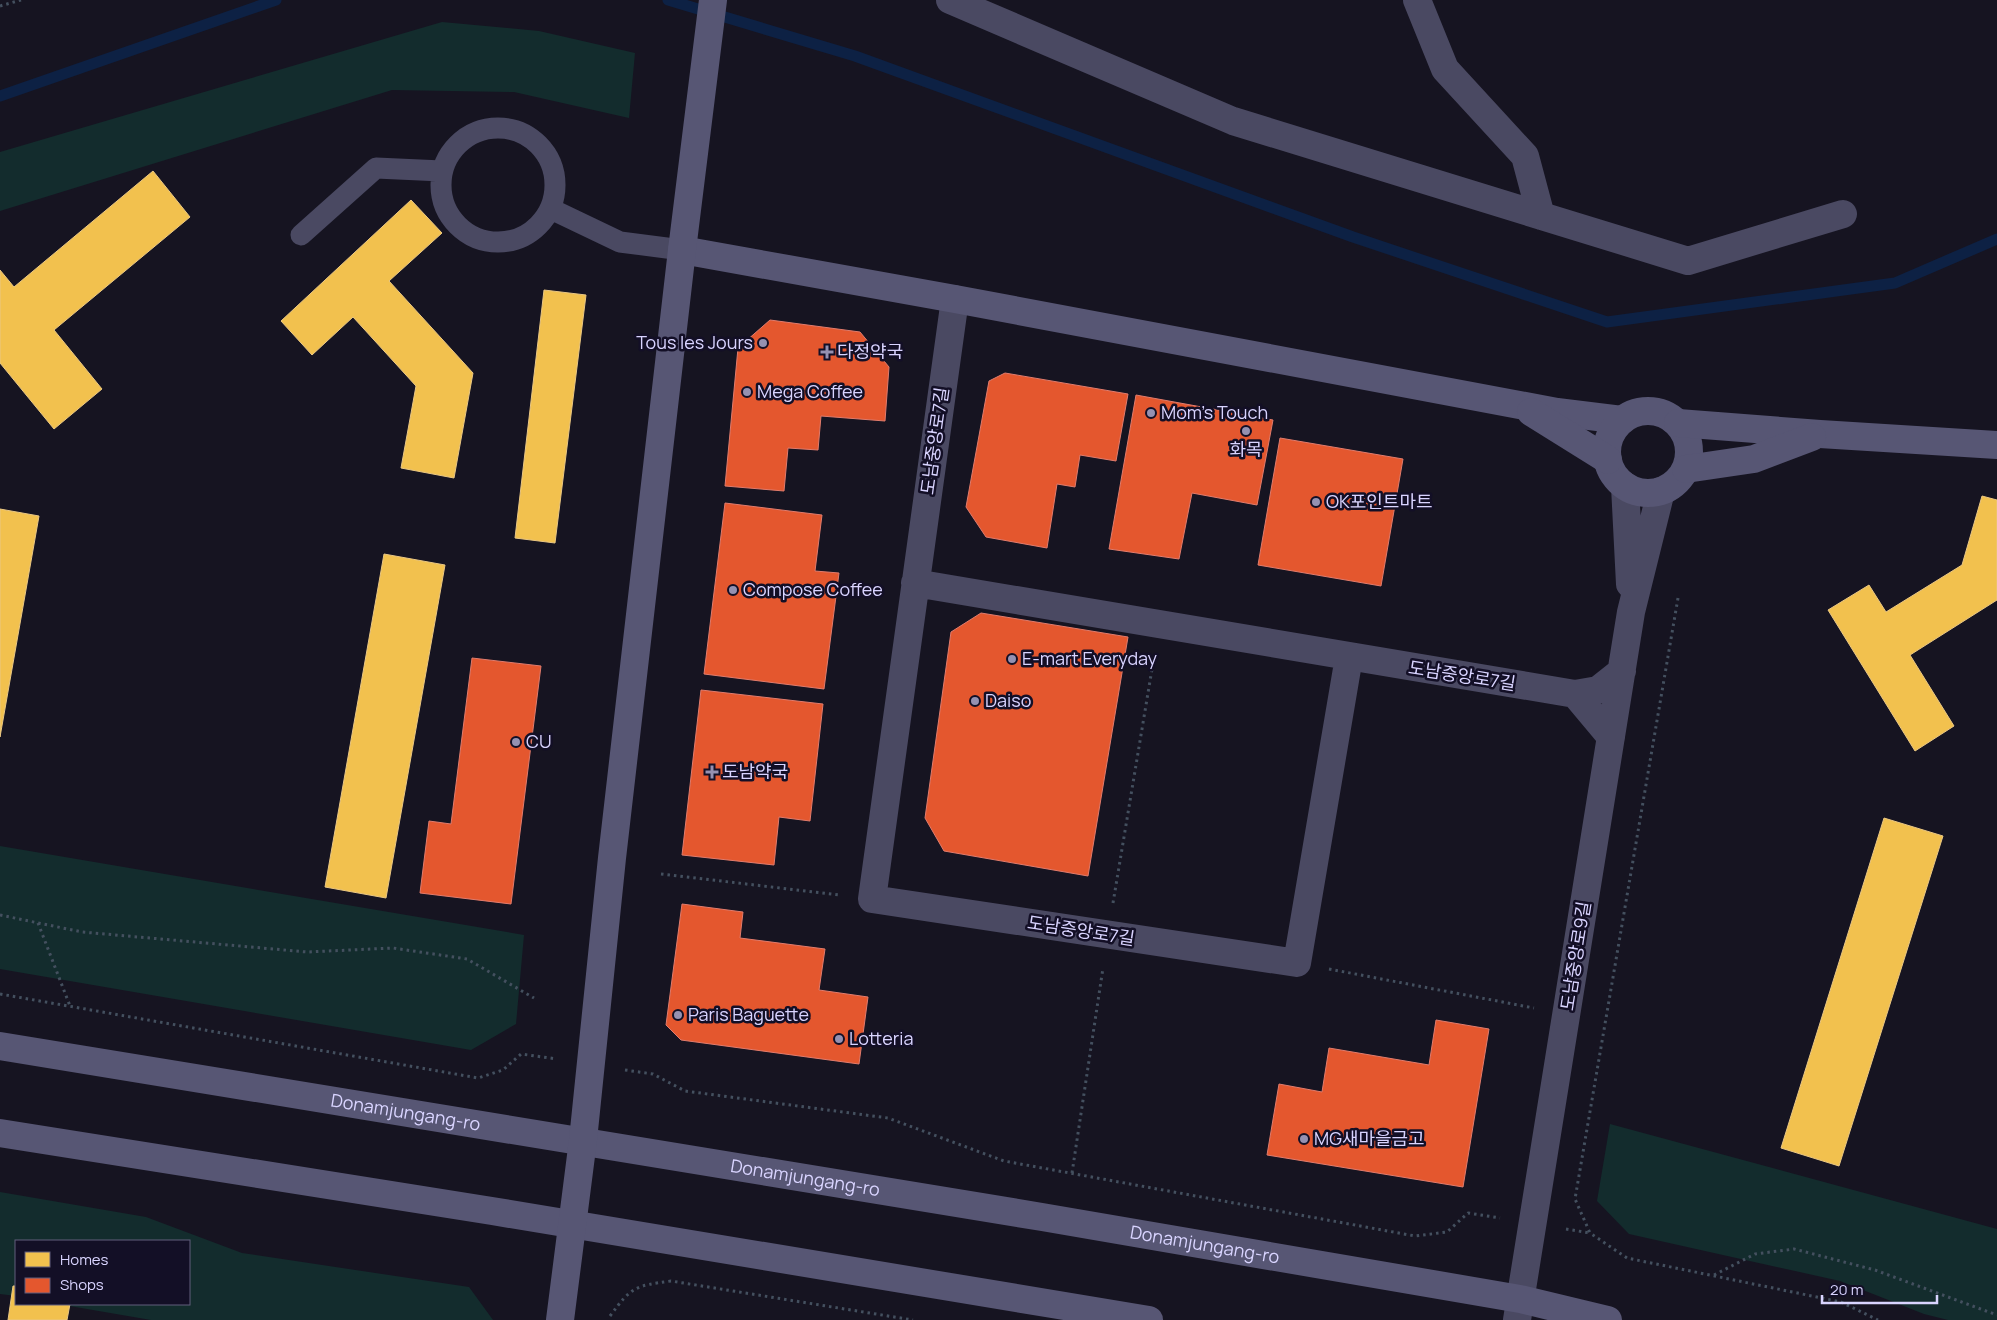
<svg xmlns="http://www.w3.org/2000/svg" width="1997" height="1320" font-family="Manrope,'Noto Sans KR',sans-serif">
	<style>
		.green { fill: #132c2d }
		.homes { fill: #f2c14e; stroke: #eac783 }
		.shops { fill: #e4572e; stroke: #e17c6d }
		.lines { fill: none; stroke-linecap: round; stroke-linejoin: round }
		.stream { stroke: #0d2144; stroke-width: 11 }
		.path { stroke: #44505f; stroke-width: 3; stroke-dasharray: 2.5 4; stroke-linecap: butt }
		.lane { stroke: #4a4962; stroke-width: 21 }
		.street { stroke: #4a4962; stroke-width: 28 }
		.secondary { stroke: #575674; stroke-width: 28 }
		.poi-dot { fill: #9591b1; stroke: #130f26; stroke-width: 2 }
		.labels { text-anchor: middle; stroke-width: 5; stroke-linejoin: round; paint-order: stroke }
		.poi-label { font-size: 18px; fill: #d9d4ff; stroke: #130f26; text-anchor: start }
		.street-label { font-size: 18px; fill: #d9d4ff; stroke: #130f26 }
	</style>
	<rect width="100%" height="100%" fill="#161421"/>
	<path class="green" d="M442,22L539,31L635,53L629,118L514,92L392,90L0,211V152Z
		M0,846L524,935L516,1024L471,1050L0,969Z
		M1610,1124L1997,1229V1320H1948L1924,1314L1840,1281L1629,1234L1597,1201Z
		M0,1192L146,1217L242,1253L469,1287L493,1320H151L58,1304H189V1241H16V1296L0,1294Z"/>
	<path class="homes" d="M153,171L190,217L54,330L102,389L54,429L0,363V270L14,287Z
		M411,200L442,233L389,281L473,373L454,478L401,468L416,386L353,317L312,355L281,321Z
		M544,290L586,295L555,543L515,538Z
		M1982,496L1997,500V600L1910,655L1954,726L1915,751L1828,610L1869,585L1886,612L1962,565Z
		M0,509L39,516L0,737Z
		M384,554L445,565L386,898L325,887Z
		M1884,818L1943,836L1839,1166L1781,1148Z
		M13,1286H16V1304H70L67,1320H8Z"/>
	<path class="shops" d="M770,320L860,332L889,367L885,421L821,416L818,450L788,448L784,491L725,486L738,348Z
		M1005,373L1128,394L1116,461L1080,455L1075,487L1057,484L1047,548L986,537L966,507L989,381Z
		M1136,395L1273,420L1257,505L1192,493L1179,559L1109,549Z
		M1280,438L1403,459L1381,586L1258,565Z
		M725,503L822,515L815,571L839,573L824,689L704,674Z
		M981,613L1128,637L1088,876L944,851L925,818L951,632Z
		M472,658L541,666L511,904L420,893L429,821L451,824Z
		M701,690L823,704L810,821L779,817L774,865L682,855Z
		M682,904L743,912L740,938L825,949L819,990L868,997L859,1064L681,1040L666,1025Z
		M1436,1020L1489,1029L1463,1187L1267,1155L1279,1084L1322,1092L1329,1048L1429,1065Z"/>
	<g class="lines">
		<path class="stream" d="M668,0L855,56L1353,237L1607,322L1895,283L1997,239
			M0,96L276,0"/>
		<path class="path" d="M0,6L21,0
			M1678,598L1575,1199L1590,1233L1627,1258L1841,1302L1878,1320
			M661,874L840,895
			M1113,903L1154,657
			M0,915L82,932L307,952L393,948L467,959L534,998
			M38,923L70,1006
			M1329,969L1534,1008
			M0,994L478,1078L503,1070L521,1054L557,1059
			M625,1070L653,1074L685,1091L888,1118L1004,1161L1415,1236L1447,1232L1468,1213L1500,1218
			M1072,1173L1103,968
			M1566,1229L1590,1233
			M1714,1275L1755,1254L1794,1249L1875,1270L1997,1315
			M610,1316C632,1286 635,1286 671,1281L913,1320"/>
		<path class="lane" d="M441 185a57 57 0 1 1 114 0a57 57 0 1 1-114 0Z
			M551,209L620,242L682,250
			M301,235L376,168L442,171"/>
		<path class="street" d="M950,0L1233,121L1688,261L1843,214
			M1417,0L1445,69L1525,156L1541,216
			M955,299L872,899L1297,963L1349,657
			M1625,486L1630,584
			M915,583L1575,694L1598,690L1622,671
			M1575,694L1611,737
			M1517,1320L1631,612L1661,491"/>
		<g class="secondary">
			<path d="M682,250L955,299L1557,412L1622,420"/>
			<circle cx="1648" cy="452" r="41"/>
			<path d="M1531,412L1608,460"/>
			<path d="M1678,423L1820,434L1997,445"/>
			<path d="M1686,469L1754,459L1812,437"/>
			<path id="s1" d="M0,1046L1042,1217L1520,1299L1608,1320"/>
			<path d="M0,1133L492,1211L1149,1320"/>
			<path d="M560,1320L583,1140L612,858L682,250L713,0"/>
		</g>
	</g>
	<g class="poi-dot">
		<circle cx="763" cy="343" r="5"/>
		<path d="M824.5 344.5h5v5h5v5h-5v5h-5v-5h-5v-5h5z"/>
		<circle cx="747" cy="392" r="5"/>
		<circle cx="1151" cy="413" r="5"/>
		<circle cx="1246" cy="431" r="5"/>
		<circle cx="1316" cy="502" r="5"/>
		<circle cx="733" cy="590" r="5"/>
		<circle cx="1012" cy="659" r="5"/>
		<circle cx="975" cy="701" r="5"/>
		<circle cx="516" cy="742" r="5"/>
		<path d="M709.5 764.5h5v5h5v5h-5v5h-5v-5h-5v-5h5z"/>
		<circle cx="678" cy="1015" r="5"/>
		<circle cx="839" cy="1039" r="5"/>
		<circle cx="1304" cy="1139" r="5"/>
	</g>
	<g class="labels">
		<g class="poi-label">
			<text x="753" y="349" text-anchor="end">Tous les Jours</text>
			<text x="837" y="358">다정약국</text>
			<text x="757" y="398">Mega Coffee</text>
			<text x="1161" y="419">Mom's Touch</text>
			<text x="1246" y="456" text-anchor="middle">화목</text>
			<text x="1326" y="508">OK포인트마트</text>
			<text x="743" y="596">Compose Coffee</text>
			<text x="1022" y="665">E-mart Everyday</text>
			<text x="985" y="707">Daiso</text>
			<text x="526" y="748">CU</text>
			<text x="722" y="778">도남약국</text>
			<text x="688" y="1021">Paris Baguette</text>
			<text x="849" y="1045">Lotteria</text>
			<text x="1314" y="1145">MG새마을금고</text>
		</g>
		<g class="street-label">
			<text transform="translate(935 441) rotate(-82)" y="6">도남중앙로7길</text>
			<text transform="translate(1462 676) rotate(9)" y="6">도남중앙로7길</text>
			<text transform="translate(1081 931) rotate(9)" y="6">도남중앙로7길</text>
			<text transform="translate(1576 956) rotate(-81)" y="6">도남중앙로9길</text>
			<text dy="6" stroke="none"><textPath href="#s1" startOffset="411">Donamjungang-ro</textPath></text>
			<text dy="6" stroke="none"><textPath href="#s1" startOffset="816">Donamjungang-ro</textPath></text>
			<text dy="6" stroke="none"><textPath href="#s1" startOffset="1221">Donamjungang-ro</textPath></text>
		</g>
	</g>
	<rect x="15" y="1240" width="175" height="65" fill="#130f26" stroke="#625e7d"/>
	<rect x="25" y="1252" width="25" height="15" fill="#f2c14e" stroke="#625e7d"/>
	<text x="60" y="1265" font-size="15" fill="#d9d4ff">Homes</text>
	<rect x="25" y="1278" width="25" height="15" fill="#e4572e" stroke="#625e7d"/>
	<text x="60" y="1290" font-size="15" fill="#d9d4ff">Shops</text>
	<path d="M1822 1295v8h115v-8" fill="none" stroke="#d9d4ff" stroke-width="2.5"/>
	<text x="1830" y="1295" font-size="15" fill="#d9d4ff" stroke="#130f26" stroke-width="4" paint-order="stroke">20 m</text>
</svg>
